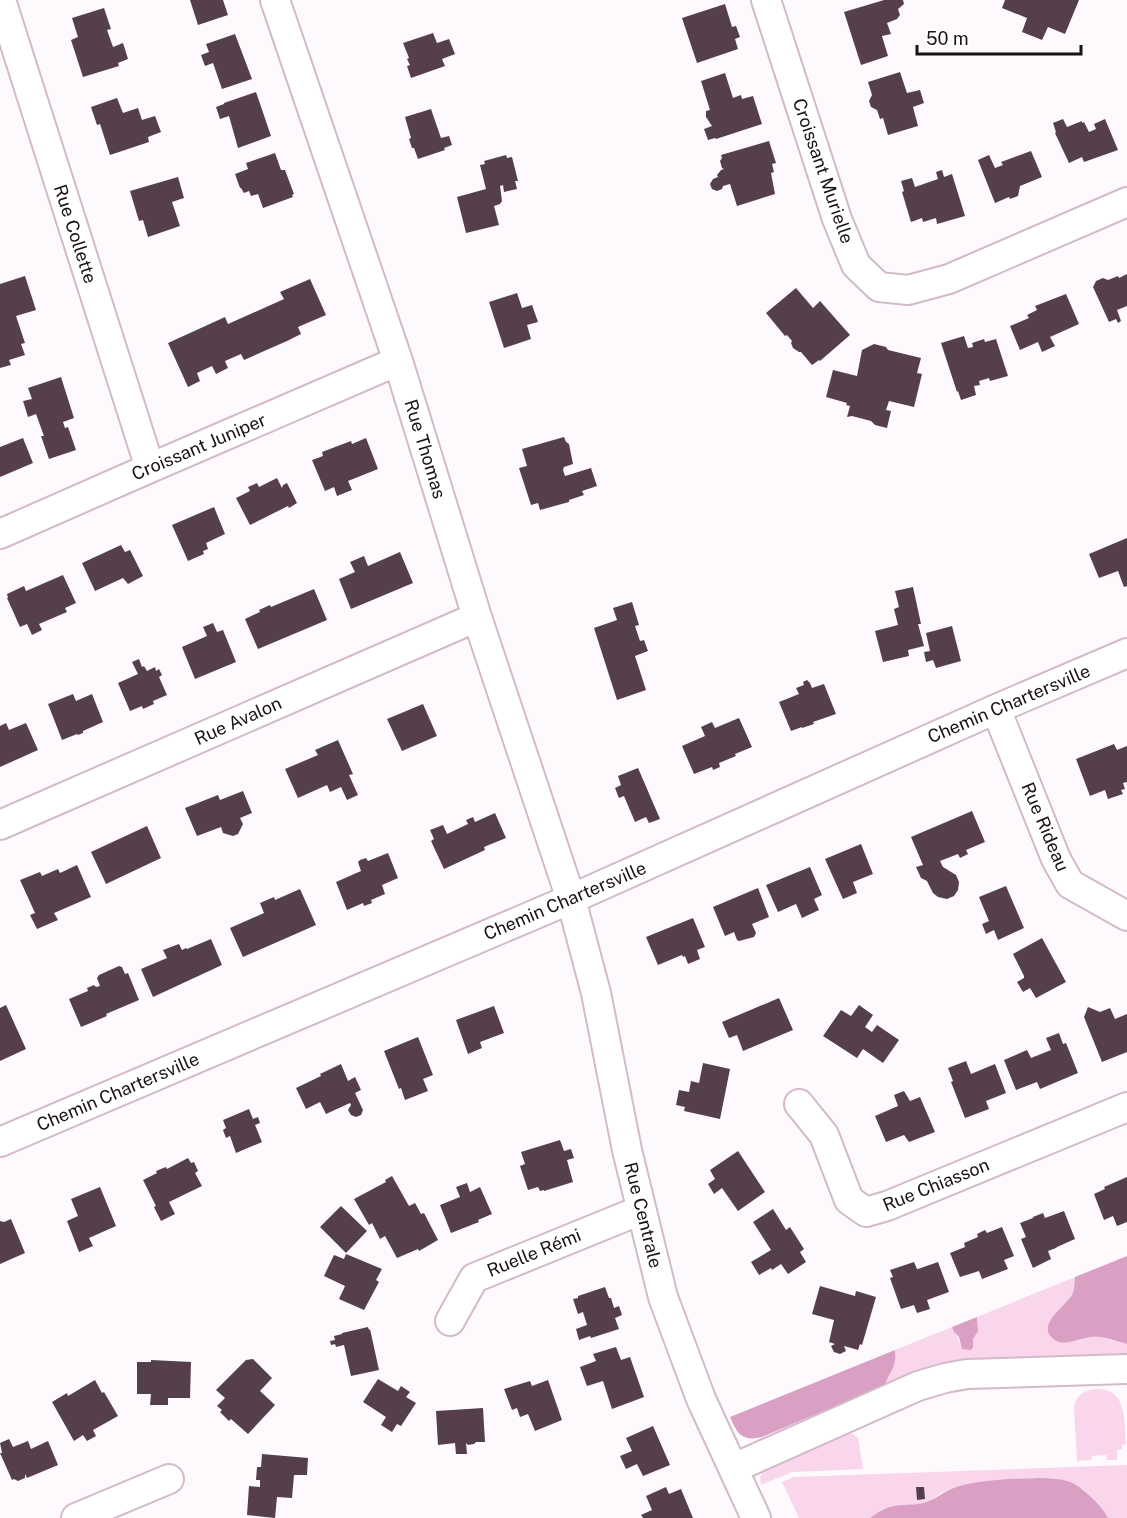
<svg xmlns="http://www.w3.org/2000/svg" width="1127" height="1518" font-family="'Public Sans',sans-serif">
	<style>
		.green { fill: #fad6ec }
		.forest { fill: #d9a0c3 }
		.building { fill: #553f4c }
		.lines { fill: none; stroke-linecap: round; stroke-linejoin: round }
		.minor-casing { stroke: #d3bac9; stroke-width: 32 }
		.minor { stroke: #fff; stroke-width: 28 }
		.labels { text-anchor: middle; stroke-width: 6; stroke-linejoin: round; paint-order: stroke }
		.street-label { font-size: 18px; fill: #1a1117; stroke: #fff }
	</style>
	<rect width="100%" height="100%" fill="#fef9fc"/>
	<path class="green" d="M1075,1277L1074,1292L1067,1302L1059,1310L1052,1338C1071,1348 1080,1336 1099,1337C1108,1337 1118,1342 1127,1344V1357L885,1385C889,1371 897,1366 895,1350L952,1327C954,1334 959,1337 960,1344L973,1347V1339L978,1326L977,1317Z
		M1094,1389C1127,1387 1124,1418 1126,1444L1122,1445V1449L1117,1450V1460H1107L1106,1455L1092,1456L1091,1460L1077,1461L1074,1409C1075,1396 1082,1392 1094,1389Z
		M844,1434H853L858,1438L863,1469L792,1472L761,1485L760,1477L766,1467Z
		M1127,1465V1518H1108L1098,1503L1082,1488L1059,1479L1040,1478L992,1481L955,1487L943,1492L929,1501L919,1504L902,1505L883,1509L870,1518H799L782,1482L794,1477Z"/>
	<path class="forest" d="M1127,1256V1344C1113,1340 1100,1334 1086,1338C1076,1340 1064,1346 1055,1340C1034,1326 1065,1307 1072,1295C1075,1290 1074,1283 1075,1277Z
		M977,1317L978,1331L973,1339V1347L971,1350L962,1349L959,1337L954,1332L952,1327Z
		M895,1350C897,1368 890,1370 885,1385L762,1437C741,1442 737,1433 730,1417Z
		M1040,1478C1063,1479 1072,1479 1089,1495C1097,1502 1103,1509 1108,1518H870C881,1510 890,1505 904,1505C910,1504 916,1505 923,1503C935,1500 944,1491 956,1487C983,1479 1012,1479 1040,1478Z"/>
	<path class="building" d="M190,0H223L228,15L198,25Z
		M884,0H903L904,4L898,9L900,15L897,19L887,23L891,34L882,36L888,56L861,65L844,12Z
		M1005,0H1079L1065,34L1048,27L1042,40L1022,32L1027,18L1002,8Z
		M725,4L732,27L736,26L740,37L735,39L738,49L697,63L682,18Z
		M104,8L111,29L107,30L113,47L123,43L128,59L118,63L119,66L83,77L71,40L78,37L72,18Z
		M433,33L437,43L449,39L455,54L442,59L445,66L411,78L407,66L410,65L407,59L409,58L403,43Z
		M235,34L252,79L222,89L213,63L205,66L201,55L209,52L206,44Z
		M900,72L907,93L920,90L924,103L913,107L918,126L888,135L883,118L880,119L877,110L871,107L869,101L872,95L868,82Z
		M725,73L733,98L741,95L742,99L753,96L762,124L716,139L715,138L708,140L704,129L712,126L706,117V111L710,110L701,81Z
		M256,92L271,136L238,148L229,116L220,119L216,107L224,104V103Z
		M117,98L123,113L138,108L142,120L155,116L161,132L148,137L149,142L110,155L100,124L97,125L91,107Z
		M431,109L441,138L449,136L452,145L444,148L445,150L418,159L414,148H412L409,139L411,138L405,117Z
		M1063,119L1067,127L1082,121V123L1084,122L1089,132L1096,129L1094,124L1105,119L1118,150L1084,162L1082,157L1069,163L1055,133L1056,132L1053,123Z
		M769,141L776,163L772,164L774,172L771,173L775,194L737,206L730,184L723,186L722,189L717,191L712,189L710,184L713,179L718,177L717,175L721,170L724,169L722,168L720,161L722,158L721,155Z
		M1031,151L1042,177L1020,186L1018,196L1010,199L1009,197L995,203L978,160L989,155L995,168L1003,165L1001,162Z
		M275,153L281,170H285L294,194L292,195L293,197L263,208L258,194L251,196L249,191L244,193L241,188H240L235,174L248,169L246,163Z
		M506,155L507,158L512,157L518,181H515L517,189L504,192L503,185L500,186L502,201L500,204L494,206L499,225L466,233L457,197L486,189L480,165L485,164L484,161Z
		M942,170L944,177L952,174L965,216L937,224L936,218L923,222L922,218L911,222L902,192L904,191L901,181L912,178L915,187L938,179L936,172Z
		M178,177L184,198L172,202L180,226L148,237L143,220L139,221L130,191Z
		M1127,274V306L1117,310L1121,321L1118,323L1116,319L1109,322L1093,287L1096,281L1103,278L1108,280L1118,276L1119,278Z
		M25,276L36,310L16,316L25,343L21,344L25,355L9,360L11,365L0,368V284Z
		M310,279L326,315L298,327L301,334L287,341L244,360L241,354L225,361L228,368L216,374L212,366L197,373L200,381L188,387L168,343L225,317L228,324L284,299L280,292Z
		M796,288L813,308L820,301L850,335L820,361L819,360L812,365L801,352H799L793,348L791,343L792,341L787,335L785,336L766,313Z
		M517,293L522,308L532,305L538,322L527,325L531,339L504,348L489,302Z
		M1066,294L1079,324L1050,337L1055,346L1042,352L1038,342L1020,350L1010,326L1029,318L1027,315L1037,310L1035,306Z
		M964,336L968,348L973,347L972,343L984,339L985,342L996,339L1008,376L990,381L989,378L979,381L980,385L974,386L976,395L961,400L958,391L957,392L941,343Z
		M874,344L886,347L888,350L921,358L917,373L922,374L914,407L889,401L886,410L891,411L887,428L875,425L871,421L852,416L847,417L850,406L846,405L847,403L826,397L833,370L857,376L862,350Z
		M61,377L74,418L63,422L65,428L68,427L76,450L49,459L41,436H44L36,414L28,417L23,401L32,399L28,388Z
		M564,437L566,442L569,444L573,464L564,467L563,470L565,476L591,468L597,486L582,491L584,495L569,500V502L540,510L538,503L531,505L519,468L527,466L522,449Z
		M23,438L33,463L0,477V447Z
		M366,438L378,469L348,481L352,490L337,496L334,487L325,491L312,460L323,456L322,452L351,441L352,444Z
		M277,478L282,488L283,485L287,483L297,503L289,508L288,506L250,525L236,498L250,491L248,487L257,483L259,487Z
		M214,507L225,534L206,543L208,549L203,551L204,554L188,561L172,525Z
		M1127,538V586L1124,587L1118,571L1099,578L1089,554Z
		M121,545L125,552L130,550L143,576L128,584L123,578L95,591L82,563Z
		M400,552L413,583L351,609L339,579L355,572L350,562L364,556L368,566Z
		M63,575L76,603L65,608L67,612L39,624L42,630L32,635L27,624L20,627L7,598H8L7,594L24,586L26,591Z
		M913,587L921,624H918L924,646L908,650L909,656L883,662L875,631L898,625L894,609L899,607L895,591Z
		M314,589L327,620L258,649L245,619L260,612L259,610L270,605L271,607Z
		M632,602L639,625L635,626L640,641L644,640L648,651L635,656L646,690L617,700L594,628L617,620L613,608Z
		M213,623L217,632L223,630L236,662L195,679L182,647L207,636L203,627Z
		M952,626L961,661L936,668L933,660L926,662L924,652L930,651L926,633Z
		M139,659L142,667L144,666L147,671L155,667L156,671L159,669L162,675L159,677L167,695L153,701L154,704L143,709L142,706L130,711L118,683L138,674L132,662Z
		M807,680L810,683L812,688L824,684L836,714L813,722L814,724L802,728V727L791,731L779,702L799,694L796,688L804,685L803,682Z
		M73,694L76,701L92,694L103,722L83,731V733L78,735L77,734L62,740L48,704Z
		M423,704L437,736L402,751L387,719Z
		M739,718L752,747L735,754L736,756L719,763L720,767L713,770L712,767L694,774L682,746L705,736L701,727L712,722L715,728Z
		M6,723L9,730L26,723L38,750L0,767V726Z
		M338,740L353,774L349,775L358,795L347,800L341,787L330,792L327,785L298,798L285,769L318,755L315,750Z
		M1114,744L1117,750L1127,746V782L1123,783L1125,789L1121,790L1123,794L1108,799L1105,790L1090,796L1076,759Z
		M638,768L660,819L649,823L646,817L635,822L624,796L619,798L615,788L621,785L618,776Z
		M243,791L252,813L240,818L243,824L238,834L233,836L223,833L221,827L197,836L185,808L218,795L220,800Z
		M972,811L985,842L966,850L968,854L960,858L958,854L940,861L943,867L956,875L959,882L958,890L954,896L947,899L938,897L933,893L927,881L921,878L916,867L923,865L911,837Z
		M495,813L506,838L484,847L485,850L444,869L431,841L434,839L430,830L443,825L447,834L468,824L466,820L473,817L475,822Z
		M147,826L161,858L106,884L91,852Z
		M861,844L873,874L853,882L857,893L843,899L825,859Z
		M388,853L398,878L382,885L385,894L371,900L372,903L364,906L363,903L347,910L336,882L361,871L358,862L360,860L366,858L368,861Z
		M77,865L91,897L54,913L58,920L37,929L30,915L35,913L20,880L40,872L42,876L58,869L60,873Z
		M810,867L822,895L814,899L819,910L802,918L796,904L778,912L766,885Z
		M1006,886L1024,928L998,940L994,930L986,934L982,924L989,921L979,897Z
		M758,888L769,917L752,924L756,933L754,937L739,941L737,940L734,932L725,936L713,907Z
		M300,889L316,925L243,957L230,928L264,913L260,903L274,897L275,900Z
		M693,918L705,947L697,950L700,959L688,964L685,956L683,957L682,955L658,965L646,937Z
		M1042,938L1066,982L1036,998L1030,988L1023,992L1017,982L1024,978V976L1013,954Z
		M211,939L222,965L153,997L141,969L167,958L163,950L179,944L182,950L186,948L187,949Z
		M119,966L122,967L125,974L128,973L139,1000L106,1014L107,1016L81,1027L69,999L88,991L87,988L94,985L96,987L100,986L97,978L99,975Z
		M779,998L793,1030L743,1051L737,1035L729,1038L722,1022Z
		M6,1005L26,1049L0,1061V1008Z
		M859,1005L873,1015L865,1027L872,1032L877,1025L899,1040L883,1063L863,1049L857,1058L823,1036L841,1010L851,1016Z
		M494,1006L504,1033L480,1042L482,1048L468,1054L456,1020Z
		M1088,1007L1100,1012L1110,1008L1115,1019L1127,1014V1052L1102,1062L1084,1017Z
		M1059,1033L1063,1044L1066,1043L1078,1073L1040,1089L1037,1082L1016,1090L1004,1060L1027,1050L1031,1058L1051,1050L1046,1038Z
		M418,1037L433,1075L423,1079L428,1091L405,1100L401,1088L399,1089L384,1051Z
		M966,1061L971,1074L995,1064L1006,1093L986,1101L989,1109L965,1118L951,1082L953,1081L948,1068Z
		M703,1063L730,1069L720,1119L684,1111L685,1107L676,1105L679,1090L689,1092L691,1081L699,1083Z
		M341,1064L348,1081L355,1077L361,1090L355,1093L363,1110L361,1115L356,1117L351,1115L348,1110L351,1105L350,1103L326,1114L320,1102L306,1109L296,1088L321,1076L320,1074Z
		M904,1091L910,1101L920,1097L935,1132L909,1142L904,1135L886,1142L875,1116L898,1106L894,1095Z
		M249,1109L253,1119L258,1117L260,1123L255,1125L262,1142L236,1153L230,1136L226,1138L223,1130L226,1128L223,1120Z
		M560,1140L564,1151L571,1149L574,1158L567,1160L573,1182L544,1191V1190L540,1191L538,1187L528,1190L520,1166L525,1164L521,1152Z
		M738,1151L765,1192L738,1211L722,1188L714,1194L708,1184L715,1179L710,1170Z
		M188,1158L191,1163L194,1162L198,1171L195,1173L202,1186L169,1202L175,1214L161,1221L154,1207L156,1206L143,1180L157,1173L156,1171L166,1167L167,1169Z
		M392,1176L409,1206L415,1203L421,1214L424,1213L438,1240L419,1251L418,1249L397,1258L385,1236L380,1239L372,1223L369,1225L354,1199L386,1182L385,1180Z
		M1127,1177V1222L1117,1226L1113,1216L1104,1220L1094,1194L1105,1189L1104,1187Z
		M467,1183L470,1192L480,1187L492,1214L478,1220L479,1222L451,1233L440,1205L460,1197L456,1187Z
		M100,1187L116,1226L89,1238L93,1246L79,1252L67,1221L78,1216L71,1199Z
		M341,1206L367,1231L346,1253L320,1227Z
		M773,1209L786,1230L790,1227L804,1249L800,1252L806,1262L788,1274L781,1264L772,1270L771,1268L759,1275L751,1262L771,1250L753,1222Z
		M1064,1211L1075,1239L1057,1247L1056,1248L1048,1251L1051,1259L1033,1268L1021,1239L1026,1237L1020,1223L1033,1218V1217L1043,1213L1045,1218Z
		M11,1219L25,1253L0,1264V1221L4,1222Z
		M1002,1227L1014,1256L1004,1260L1008,1269L982,1279L979,1271L960,1277L950,1253L965,1247L964,1243L978,1237L977,1234L985,1230L987,1233Z
		M346,1254L382,1269L376,1280L379,1282L364,1310L339,1299L345,1286L324,1276L334,1255L344,1259Z
		M914,1262L917,1269H918L938,1262L949,1292L927,1300L930,1309L917,1313L914,1305L901,1309L890,1278L893,1277L890,1270Z
		M820,1286L855,1296L856,1291L876,1297L862,1345L860,1344L858,1350L844,1346L846,1351L840,1354L834,1352L831,1346L835,1344L829,1342L834,1320L812,1314Z
		M605,1287L609,1298H611L614,1308L619,1306L622,1315L615,1318L619,1329L591,1338L590,1336L579,1340L576,1329L587,1325L583,1312L578,1314L573,1299L578,1298V1296Z
		M368,1327L369,1330L370,1329L379,1370L351,1376L344,1345L336,1347L335,1344L331,1345L330,1341L335,1340L334,1336L342,1334V1333Z
		M616,1347L621,1360L630,1357L644,1397L612,1409L603,1381L587,1386L580,1367L596,1361L593,1354Z
		M253,1359L272,1378L260,1391L275,1405L248,1434L231,1419L229,1421L220,1412L222,1410L217,1406L225,1398L216,1390L246,1360Z
		M151,1360L191,1362L190,1398H168V1405H150L151,1394H137V1362H151Z
		M378,1379L398,1391L401,1386L410,1392L406,1397L416,1403L401,1426L397,1424L392,1432L381,1425L386,1417L363,1402Z
		M95,1380L102,1393L104,1392L118,1416L93,1430L96,1436L87,1441L83,1435L74,1441L52,1402L67,1393L68,1396Z
		M548,1380L562,1420L535,1431L528,1414L520,1417L517,1408L512,1410L504,1389L530,1381L532,1386Z
		M483,1408L485,1442H476L474,1444L468,1445L466,1443L467,1454H456L455,1443L438,1445L436,1411Z
		M653,1426L670,1465L643,1476L637,1464L626,1469L620,1456L632,1451L626,1438Z
		M9,1439L13,1447L28,1441L31,1449L48,1441L58,1465L27,1478L25,1474V1478L18,1481L14,1479L12,1480L0,1453H2L0,1443Z
		M262,1454L308,1458L307,1475H294L292,1498L277,1497L275,1518L247,1515L249,1486L260,1487V1480H256L257,1467H261Z
		M666,1487L669,1494L681,1489L693,1518H643L641,1515L652,1510L646,1496Z
		M916,1487H924L925,1499L917,1500Z"/>
	<g class="lines">
		<defs>
			<path id="minor" d="M1,0L150,468
				M275,0L398,361L477,617L571,899L596,993L627,1150L663,1297L701,1399L756,1518
				M766,0L837,219L856,265L879,287L908,290L949,279L1127,202
				M0,534L150,468L398,361
				M996,709L1056,859L1070,884L1127,916
				M0,825L477,617
				M799,1104L824,1135L849,1200L866,1212L887,1206L1127,1107
				M0,1142L571,899L996,709L1127,653
				M450,1321L474,1278L641,1210
				M734,1468L918,1386L945,1378L967,1374L1127,1369
				M76,1518L169,1479"/>
		</defs>
		<use href="#minor" class="minor-casing"/>
		<use href="#minor" class="minor"/>
	</g>
	<g class="labels">
		<g class="street-label">
			<text transform="translate(823 171) rotate(71)" y="6">Croissant Murielle</text>
			<text transform="translate(75 234) rotate(72)" y="6">Rue Collette</text>
			<text transform="translate(199 447) rotate(-23)" y="6">Croissant Juniper</text>
			<text transform="translate(425 449) rotate(73)" y="6">Rue Thomas</text>
			<text transform="translate(1009 704) rotate(-23)" y="6">Chemin Chartersville</text>
			<text transform="translate(238 721) rotate(-24)" y="6">Rue Avalon</text>
			<text transform="translate(1045 827) rotate(67)" y="6">Rue Rideau</text>
			<text transform="translate(565 901) rotate(-23)" y="6">Chemin Chartersville</text>
			<text transform="translate(118 1092) rotate(-23)" y="6">Chemin Chartersville</text>
			<text transform="translate(936 1185) rotate(-22)" y="6">Rue Chiasson</text>
			<text transform="translate(643 1215) rotate(76)" y="6">Rue Centrale</text>
			<text transform="translate(534 1253) rotate(-22)" y="6">Ruelle Rémi</text>
		</g>
	</g>
	<path d="M917 45v9h164v-9" fill="none" stroke="#1a1117" stroke-width="3"/>
	<text x="926" y="45" font-size="18" fill="#1a1117" stroke="#ffffff" stroke-width="4.5" paint-order="stroke">50 m</text>
</svg>
